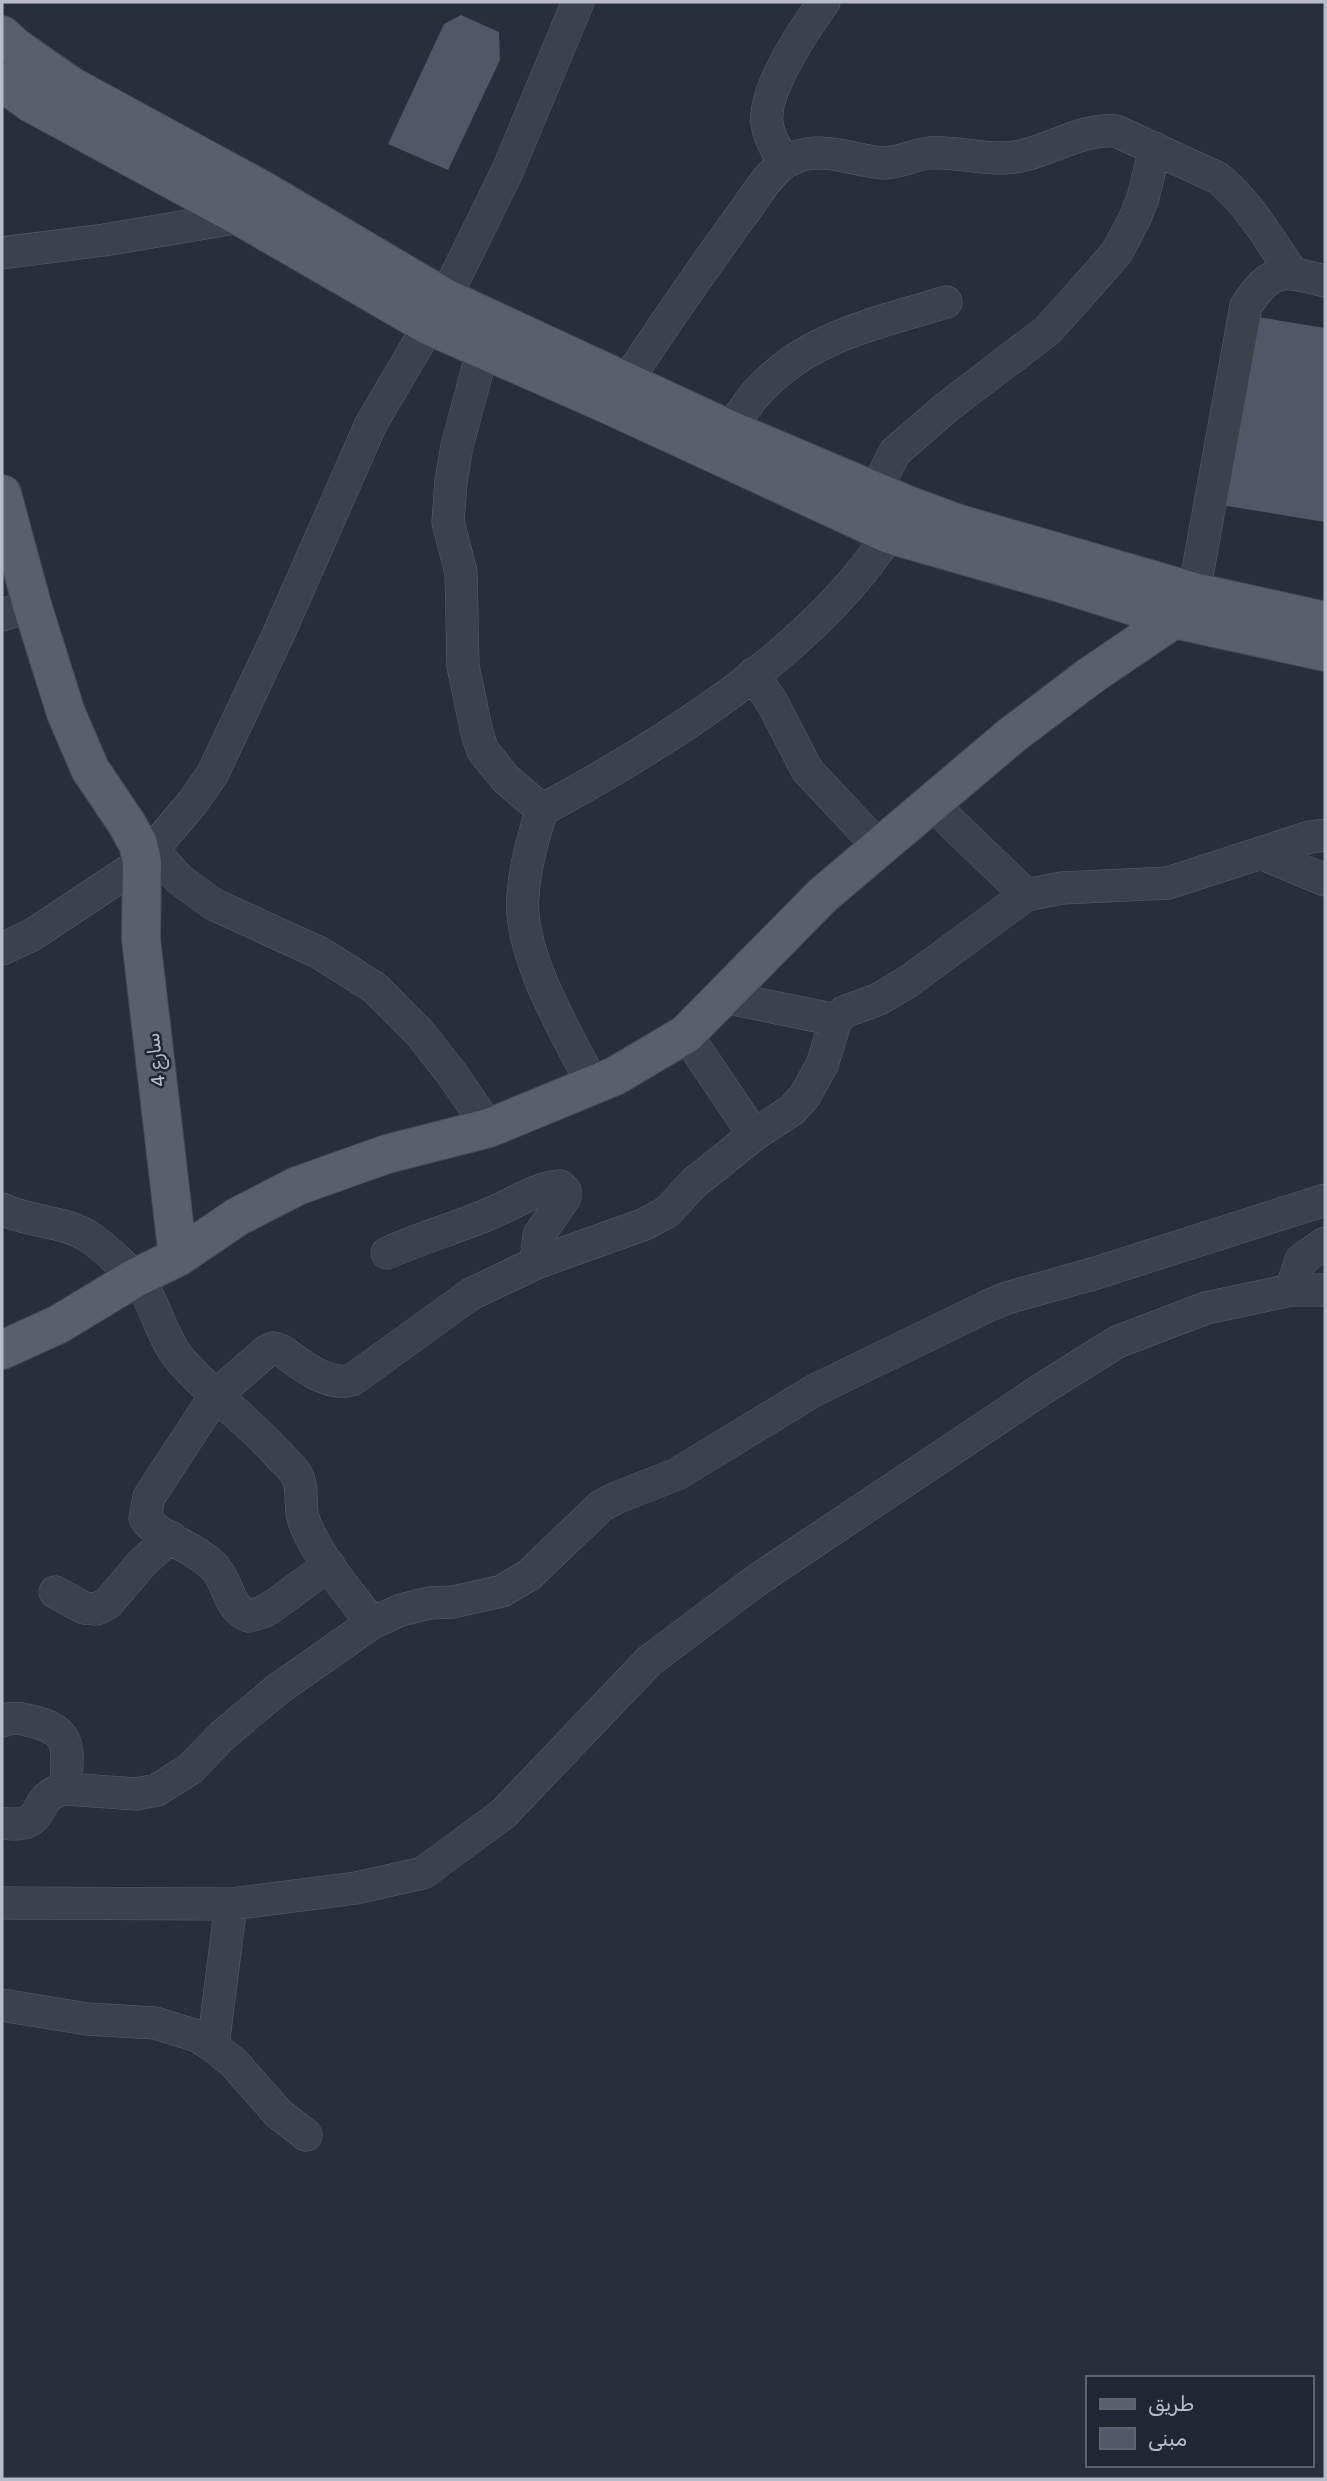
<svg xmlns="http://www.w3.org/2000/svg" width="1327" height="2481" font-family="Rubik,Vazirmatn,sans-serif">
	<style>
		.building { fill: #505867 }
		.lines { fill: none; stroke-linecap: round; stroke-linejoin: round }
		.minor-casing { stroke: #595f6b; stroke-width: 33 }
		.major-casing { stroke: #444a56; stroke-width: 40 }
		.minor { stroke: #3b414d; stroke-width: 32 }
		.major { stroke: #59606d; stroke-width: 38 }
		.labels { text-anchor: middle; stroke-width: 5; stroke-linejoin: round; paint-order: stroke }
		.street-label { font-size: 19px; fill: #b7bcc8; stroke: #202632 }
	</style>
	<rect width="100%" height="100%" fill="#272f3c"/>
	<path class="building" d="M461,15L499,32L500,60L448,170L388,144L444,24Z
		M1252,316L1325,328V522L1221,505Z"/>
	<g class="lines">
		<defs>
			<path id="minor" d="M784,163C777,150 769,138 767,123C763,90 805,28 824,2
				M2,253L104,240L241,217
				M483,349L457,446L451,481L448,522L461,572L463,666L477,733L483,751L506,779L542,810C662,745 814,651 889,534
				M626,382C663,326 701,271 741,216C754,199 767,175 784,163C788,160 795,158 799,156C825,147 857,161 883,163C900,163 913,155 929,153C954,151 979,159 1004,158C1043,157 1076,128 1116,131L1218,178C1250,204 1270,241 1293,274
				M730,430C738,418 746,405 755,395C805,336 876,324 946,302
				M875,491L895,452L947,407L1048,330L1098,274L1117,252L1135,218L1143,198L1155,148
				M1194,592L1246,306C1272,267 1282,270 1325,281
				M2,615L32,605
				M753,674L773,704L807,770L879,847
				M932,804L1026,895
				M542,810C533,837 525,866 523,895C517,951 567,1035 593,1085
				M152,849L179,879L213,904L320,953L375,988L419,1032L452,1074L489,1128
				M1260,853L1325,880
				M2,949L32,935L142,862L193,802L213,773L279,633L371,424L445,298L507,172L578,2
				M724,997L836,1020
				M686,1034L754,1135
				M2,1209C30,1223 66,1220 92,1239C106,1249 137,1277 145,1291C158,1313 163,1338 179,1358C209,1394 248,1420 278,1454C284,1461 291,1466 296,1474C305,1488 298,1506 304,1521C318,1558 348,1591 372,1623
				M387,1253C419,1239 452,1229 484,1216C509,1207 534,1188 560,1186L565,1191V1197L539,1235L536,1263
				M1291,1290L1301,1260L1325,1243
				M329,1565L273,1606L263,1612L249,1616C228,1609 229,1583 215,1568C199,1549 154,1535 145,1518L149,1497L215,1396L268,1350L273,1348L282,1351C301,1365 328,1387 352,1380L471,1294L536,1263L645,1224L667,1212L694,1183L754,1135L792,1110L804,1097L822,1065L836,1020L844,1012L879,999L909,981L1026,895L1062,888L1168,883L1310,837L1325,835
				M55,1592L84,1608L97,1609L108,1603L143,1562L171,1537
				M2,1721C14,1716 23,1719 35,1722C76,1732 66,1755 66,1789
				M2,1823C9,1824 17,1825 24,1823C45,1816 36,1794 66,1789L136,1794L157,1790L190,1769L223,1735L278,1689L372,1623L401,1610L429,1603L453,1602L502,1591L529,1575L601,1506L616,1498L677,1474L815,1390L990,1305L1007,1298L1096,1273L1325,1200
				M2,1903L231,1904L356,1888L423,1873L503,1814L649,1661L757,1580L1042,1389L1117,1342L1206,1308L1291,1290H1325
				M2,2005L87,2019L155,2023L197,2036L213,2046L235,2064L278,2113L306,2135
				M213,2046L231,1904"/>
			<path id="major" d="M2,35L15,47L71,86L264,191L445,298L730,430L905,504L956,523L1194,592L1325,621
				M2,82L31,103L241,217L428,325L605,403L889,534L1057,582L1174,619L1325,652
				M2,494L32,605L66,713L90,769L127,824L138,844L142,862L141,939L178,1257
				M2,1350L59,1324L135,1278L178,1257L237,1217L297,1186L387,1154L489,1128L615,1076L686,1034L823,895L1012,735L1090,676L1174,619L1185,604"/>
		</defs>
		<use href="#minor" class="minor-casing"/>
		<use href="#major" class="major-casing"/>
		<use href="#minor" class="minor"/>
		<use href="#major" class="major"/>
	</g>
	<g class="labels">
		<g class="street-label">
			<text transform="translate(155 1060) rotate(-97)" y="7">سارع 4</text>
		</g>
	</g>
	<rect width="1327" height="2481" fill="none" stroke="#b7bcc8" stroke-width="7"/>
	<rect x="1086" y="2376" width="228" height="91" fill="#202632" stroke="#5c626e" stroke-width="2"/>
	<rect x="1100" y="2399" width="35" height="10" fill="#59606d" stroke="#5c626e" stroke-width="2"/>
	<text x="1148" y="2411" font-size="21" fill="#b7bcc8">طريق</text>
	<rect x="1100" y="2428" width="35" height="21" fill="#505867" stroke="#5c626e" stroke-width="2"/>
	<text x="1148" y="2446" font-size="21" fill="#b7bcc8">مبنى</text>
</svg>
